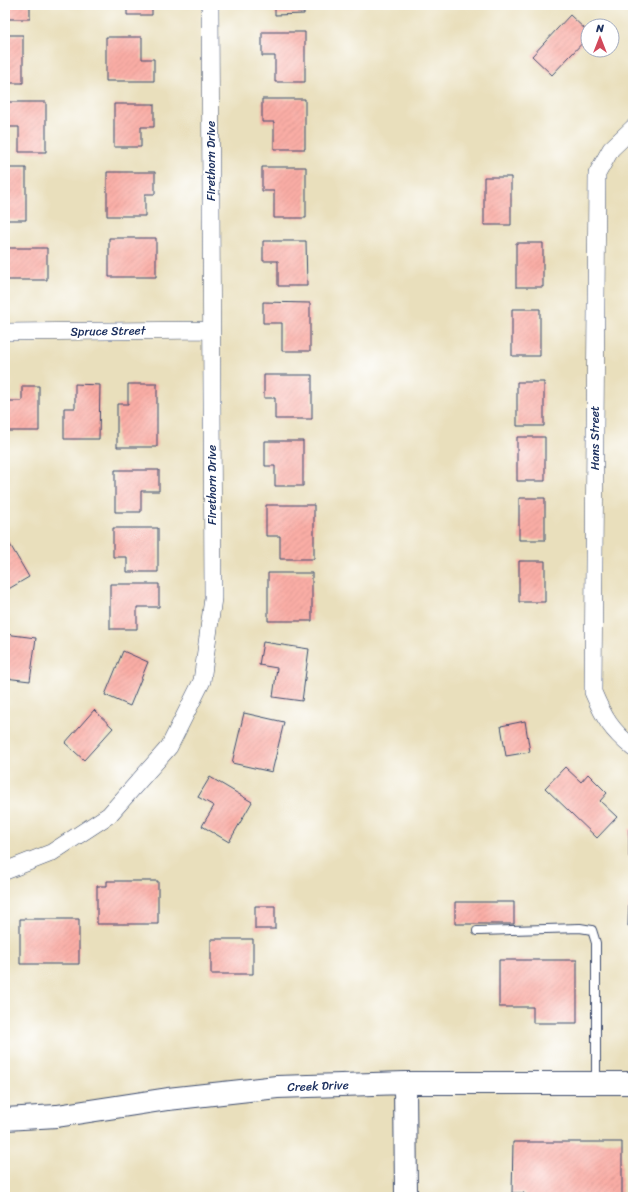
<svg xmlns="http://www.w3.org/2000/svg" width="638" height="1202" font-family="Sriracha,sans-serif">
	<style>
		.building { fill: url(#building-hatch) }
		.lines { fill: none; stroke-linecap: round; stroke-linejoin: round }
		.lane-casing { stroke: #3a496c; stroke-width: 10 }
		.street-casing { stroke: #3a496c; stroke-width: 18 }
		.secondary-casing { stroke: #3a496c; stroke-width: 24 }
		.lane { stroke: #fff; stroke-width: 8 }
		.street { stroke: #fff; stroke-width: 17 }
		.secondary { stroke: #fff; stroke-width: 22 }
		.labels { text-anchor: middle; stroke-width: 4; stroke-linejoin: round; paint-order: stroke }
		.street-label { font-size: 12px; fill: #1b2f5e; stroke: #fff }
	</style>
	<defs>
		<pattern id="building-hatch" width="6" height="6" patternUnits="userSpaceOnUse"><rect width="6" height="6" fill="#faada5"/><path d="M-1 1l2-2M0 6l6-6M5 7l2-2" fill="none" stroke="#d69590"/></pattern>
	</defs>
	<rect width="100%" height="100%" fill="#fff"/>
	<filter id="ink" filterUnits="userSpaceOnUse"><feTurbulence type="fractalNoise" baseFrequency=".025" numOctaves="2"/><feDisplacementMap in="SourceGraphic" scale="8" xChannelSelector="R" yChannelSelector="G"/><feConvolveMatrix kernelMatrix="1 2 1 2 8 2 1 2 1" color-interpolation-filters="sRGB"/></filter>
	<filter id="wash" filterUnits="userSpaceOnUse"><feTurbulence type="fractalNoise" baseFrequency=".012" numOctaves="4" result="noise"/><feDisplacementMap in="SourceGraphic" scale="16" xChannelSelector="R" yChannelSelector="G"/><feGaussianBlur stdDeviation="0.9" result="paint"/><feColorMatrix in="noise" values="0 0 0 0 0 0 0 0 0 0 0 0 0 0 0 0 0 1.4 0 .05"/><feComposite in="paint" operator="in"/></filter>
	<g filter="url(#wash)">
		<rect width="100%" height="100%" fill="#e9dfbc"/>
		<g id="blocks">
			<path class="building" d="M5,5H30V19H5Z
				M127,5H152V15H127Z
				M275,5H304V14L275,15Z
				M570,15L588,32V37L552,75L532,56Z
				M262,32H305V82H275V56H262Z
				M5,35H23V83H5Z
				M106,37H142V59H154V81H106Z
				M262,99H305V149H274V122H262Z
				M5,102H46V152H19V127H5Z
				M114,104H154V127H141V147H114Z
				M262,167H306V218H274V191H262Z
				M5,168H26V220H5Z
				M107,172H155V194H145V216H107Z
				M484,177H511V225H484Z
				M109,238H156V277H109Z
				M263,241H306L307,286H278V261H263Z
				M516,243H543V287H516Z
				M5,248H47V280H5Z
				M263,302L310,303V351H282V323H263Z
				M512,309H540V356H512Z
				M264,375H312V419H275V398H264Z
				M517,382H544V426H517Z
				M75,384L100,385L99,439H64V408H75Z
				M128,384H157V447H117V404H128Z
				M22,386H39V431H5V401H22Z
				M517,437H545V481H517Z
				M265,441H303V486H275V466H265Z
				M115,470H159V491H141V512H115Z
				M519,498H545V540H519Z
				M266,505H314V559H280V536H266Z
				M113,528H158V572H127V557H113Z
				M8,541L29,577L5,591V543Z
				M519,561H545V602H519Z
				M268,573H312V621H268Z
				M110,584H159V607H137V629H110Z
				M5,634L36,638L30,681L5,678Z
				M263,642L309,649L302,701L273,697L277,668L259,665Z
				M123,651L148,662L130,706L105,695Z
				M94,710L113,728L84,760L65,743Z
				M244,713L284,722L272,772L232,763Z
				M525,721L530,752L506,756L501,726Z
				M565,767L581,782L588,774L607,793L600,801L617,817L597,838L545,788Z
				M210,777L252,802L229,842L202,826L214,806L198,797Z
				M629,829H633V857H629Z
				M107,881H158V924H97V886H107Z
				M629,898H633V926H628Z
				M455,902H514V924H455Z
				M255,906H275V929H255Z
				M20,919H79V964H20Z
				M211,939H253V974H211Z
				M499,960H577V1023H533V1007H499Z
				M513,1142H622V1197H524V1193H512Z"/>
		</g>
	</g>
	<g filter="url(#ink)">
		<use href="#blocks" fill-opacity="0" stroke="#3a496c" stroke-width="1"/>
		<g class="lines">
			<defs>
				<path id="lane" d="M477,931L580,928L592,930L596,943V1082"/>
				<path id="street" d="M633,128L611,149L597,174L593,692C604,718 611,730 633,748
					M5,332L211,330
					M5,871L51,853L109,815L169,747L202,681L213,598L210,5"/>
				<path id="secondary" d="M405,1083L406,1197
					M5,1119L57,1116L168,1099L277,1087L405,1083H633"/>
			</defs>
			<use href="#lane" class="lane-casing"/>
			<use href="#street" class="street-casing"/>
			<use href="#secondary" class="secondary-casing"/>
			<use href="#lane" class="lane"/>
			<use href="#street" class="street"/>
			<use href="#secondary" class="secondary"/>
		</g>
	</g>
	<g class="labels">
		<g class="street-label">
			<text transform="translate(211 161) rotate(-90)" y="4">Firethorn Drive</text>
			<text transform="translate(108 331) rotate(-1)" y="4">Spruce Street</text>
			<text transform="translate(595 438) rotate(-90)" y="4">Hans Street</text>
			<text transform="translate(212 485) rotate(-90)" y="4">Firethorn Drive</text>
			<text transform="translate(318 1086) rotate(-2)" y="4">Creek Drive</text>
		</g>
	</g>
	<rect width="638" height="1202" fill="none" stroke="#fff" stroke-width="20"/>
	<g transform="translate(600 38)"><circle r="19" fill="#ffffff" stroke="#a4acbf"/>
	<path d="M0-3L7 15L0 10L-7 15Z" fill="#d1495b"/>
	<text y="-6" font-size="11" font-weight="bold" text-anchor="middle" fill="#1b2f5e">N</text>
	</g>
</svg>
